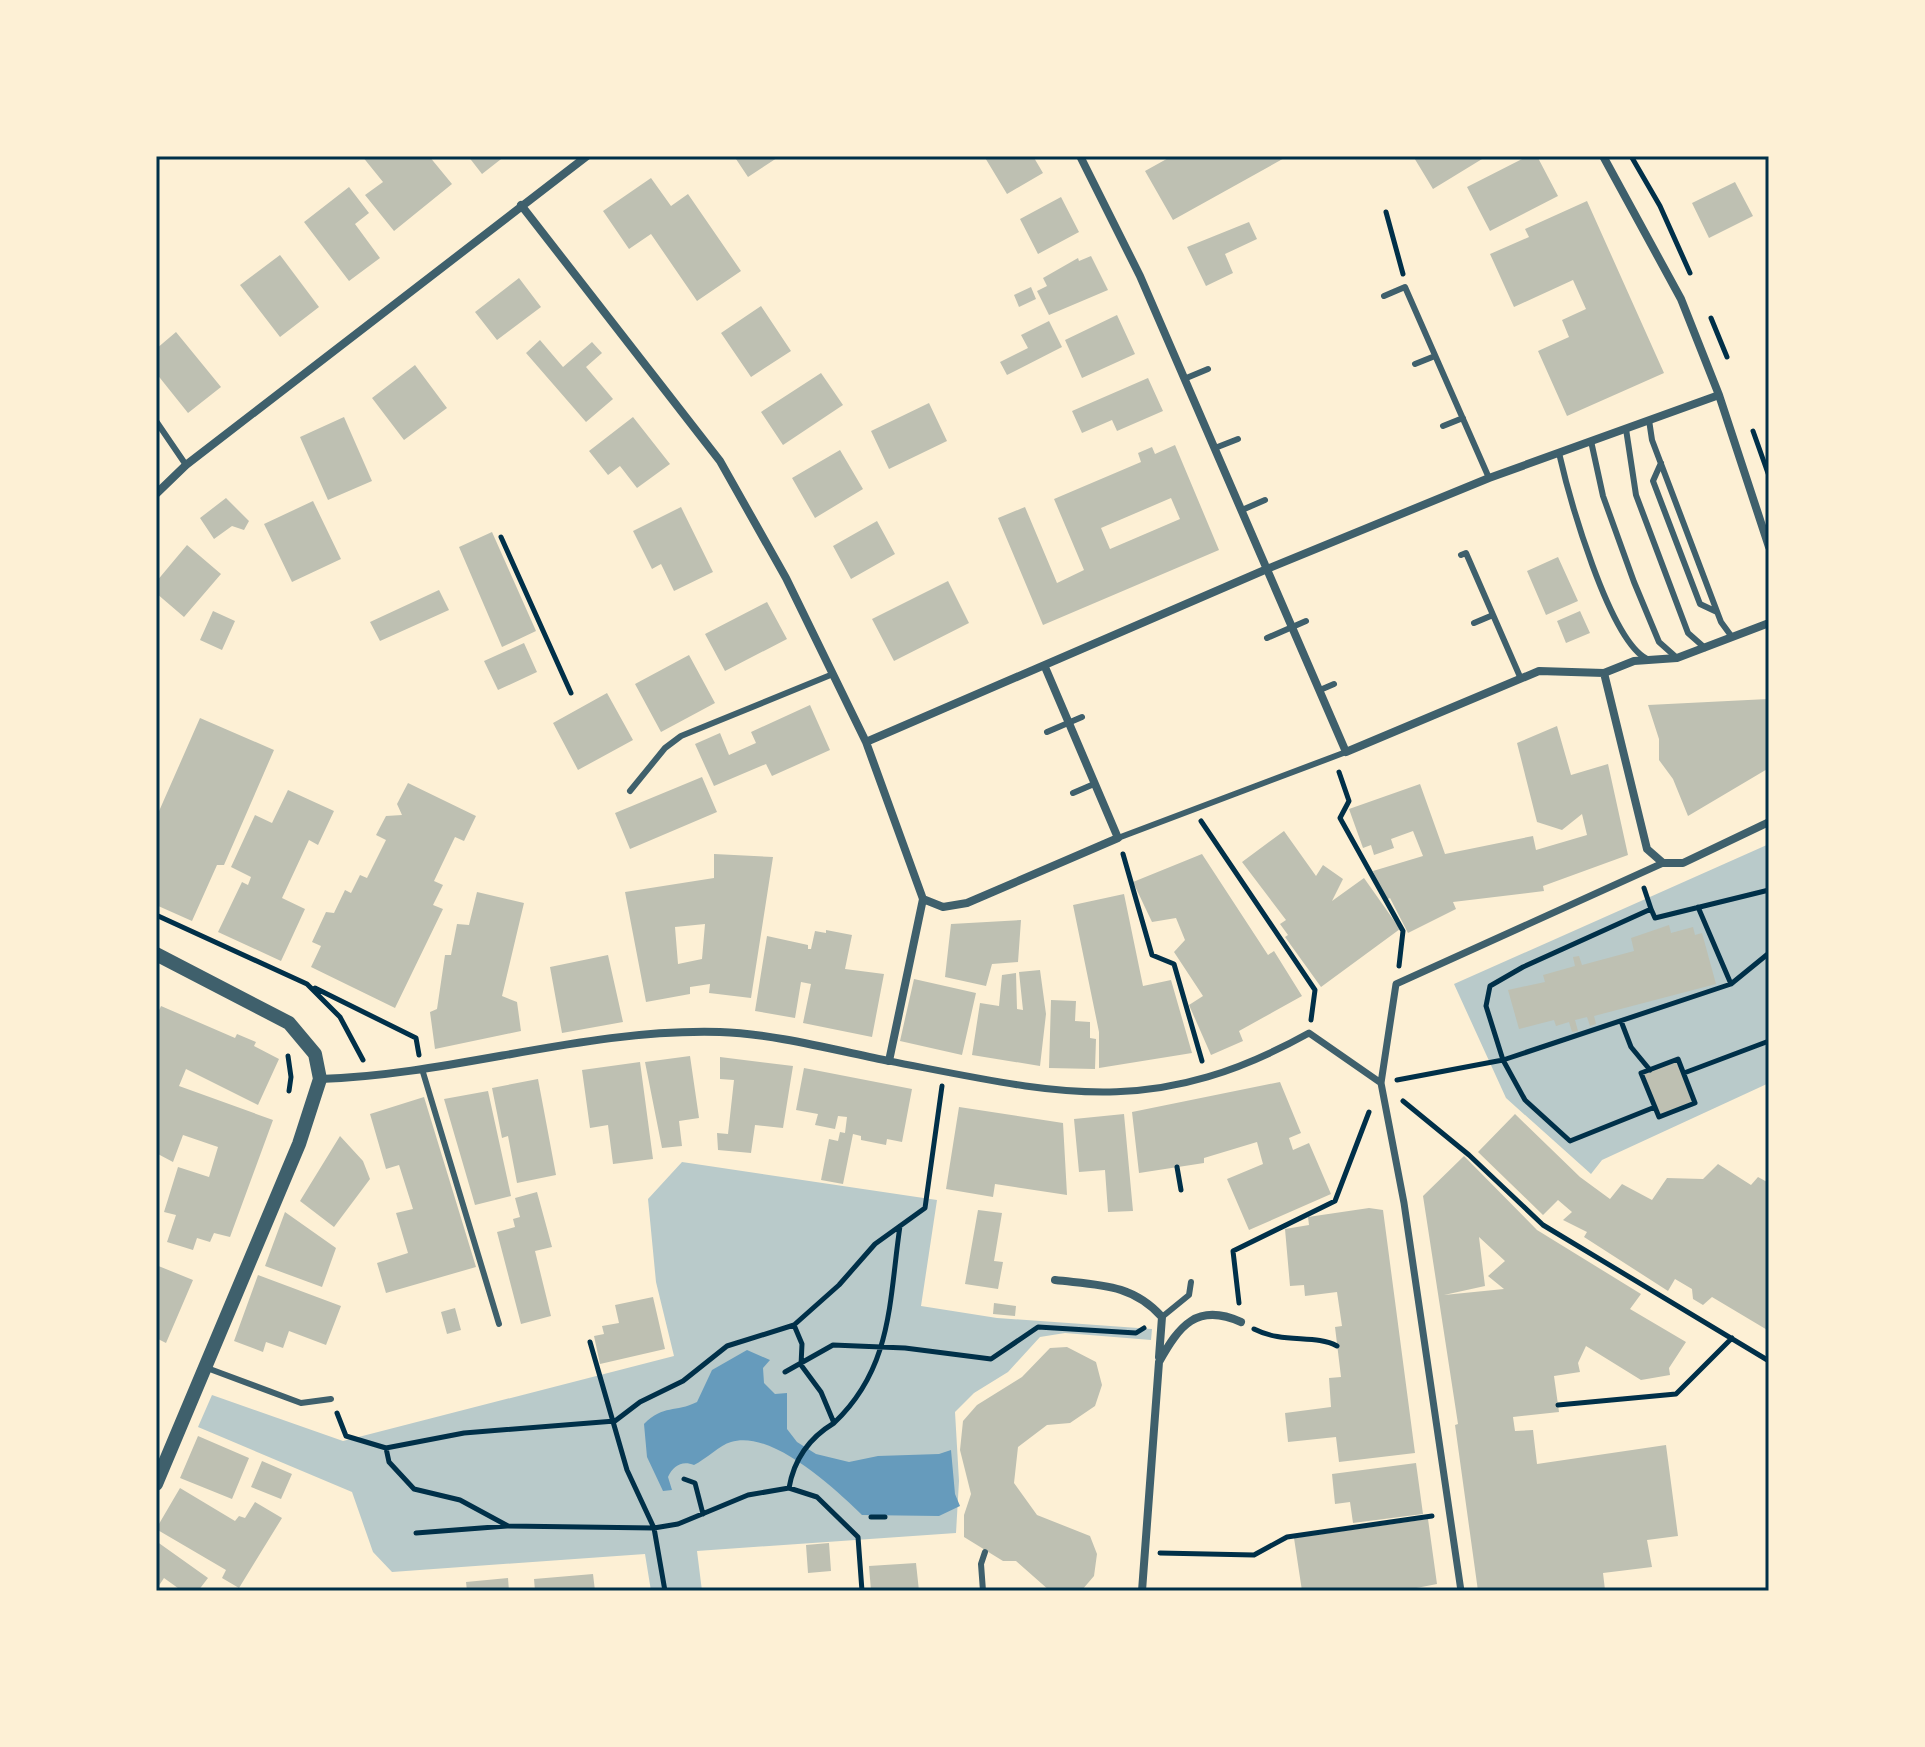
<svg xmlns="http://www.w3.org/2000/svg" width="1925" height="1747" font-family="'Work Sans',sans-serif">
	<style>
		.green { fill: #b9caca }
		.water { fill: #669bbc }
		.building { fill: #bec0b2; fill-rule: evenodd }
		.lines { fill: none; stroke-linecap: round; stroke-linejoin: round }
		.path { stroke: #003049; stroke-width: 5 }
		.service { stroke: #3f606c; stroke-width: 6 }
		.pedestrian { stroke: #3f606c; stroke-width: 7 }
		.minor { stroke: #3f606c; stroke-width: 8 }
		.tertiary { stroke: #3f606c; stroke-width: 14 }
		.neatline { fill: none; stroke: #003049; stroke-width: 3 }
	</style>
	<rect width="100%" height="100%" fill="#fdf0d5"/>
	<path class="green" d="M1769,844V1083L1602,1160L1591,1174L1506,1098L1454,984Z
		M682,1162L937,1200L921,1306L997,1318L1152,1329L1151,1340L1065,1333L1040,1337L1008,1372L974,1393L955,1412L959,1481L956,1533L697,1551L702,1591H651L645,1554L392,1572L373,1552L352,1492L198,1427L212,1395L343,1441L674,1356L656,1282L648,1199Z"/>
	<path class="water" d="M747,1350L770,1360L763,1368L764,1383L775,1394L787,1393V1429L797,1442L816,1454L849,1462L878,1456L939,1454L951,1450L955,1494L960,1506L939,1516L862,1515C836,1490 772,1429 731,1442C720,1445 706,1459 694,1465C682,1460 673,1466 668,1477L672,1490L663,1491L647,1457L644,1424C664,1404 675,1413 697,1402L712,1370Z"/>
	<path class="building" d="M362,156H429L452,184L394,231L365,195L383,182Z
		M468,156H505L482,174Z
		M734,156H780L748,177Z
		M984,156H1033L1043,173L1007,194Z
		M1172,156H1288L1173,220L1145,171Z
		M1413,156H1487L1433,189Z
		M1528,156H1537L1558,196L1490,231L1467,187Z
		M651,178L671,206L688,194L741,271L697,301L651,234L629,249L603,211Z
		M1735,182L1753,216L1709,238L1692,203Z
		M349,187L369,213L355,224L380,258L349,281L304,222Z
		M1061,197L1079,232L1038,254L1020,219Z
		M1587,201L1664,373L1567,416L1538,351L1569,337L1562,320L1586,309L1573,280L1514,307L1490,254L1529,237L1525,229Z
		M1249,222L1257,239L1225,254L1233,273L1206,286L1187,247Z
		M280,255L319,307L280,337L240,285Z
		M1091,256L1108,290L1049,315L1037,291L1047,286L1043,278L1078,258L1079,261Z
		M519,278L541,307L497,340L475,312Z
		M1031,287L1036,299L1019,307L1014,295Z
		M761,306L791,351L751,377L721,333Z
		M1117,315L1135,354L1082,378L1065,340Z
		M1049,321L1062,347L1007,375L1000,362L1028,348L1021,335Z
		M176,332L221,387L188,413L156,373V349Z
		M540,340L563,367L592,342L602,353L586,367L613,399L586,422L526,353Z
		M415,365L447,408L404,440L372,398Z
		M821,373L843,405L783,445L761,412Z
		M1148,378L1163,411L1117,431L1112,420L1082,433L1072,411Z
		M929,403L947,441L889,469L871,431Z
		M344,417L372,481L328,500L300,437Z
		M633,417L670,464L637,488L620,466L608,475L589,451Z
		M1175,445L1219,550L1043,625L998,518L1025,507L1057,583L1084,570L1054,499L1141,462L1138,453L1152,447L1155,454ZM1171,498L1180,519L1110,549L1101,528Z
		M840,450L863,489L815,518L792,478Z
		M226,498L249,521L244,530L232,526L214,539L200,518Z
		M313,501L341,559L292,582L264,524Z
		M681,507L713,572L674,591L661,564L652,569L633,531Z
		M877,521L895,554L851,579L833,546Z
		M492,532L536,631L502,647L459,547Z
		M187,545L221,574L184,617L156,593V582Z
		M1558,557L1578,601L1546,615L1527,571Z
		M948,581L969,623L894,661L872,619Z
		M439,590L449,610L380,641L370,622Z
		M767,602L787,639L725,671L705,634Z
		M213,611L235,621L222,650L200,640Z
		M1580,611L1590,633L1566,643L1557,621Z
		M524,643L537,672L498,690L484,661Z
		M689,655L715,703L661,732L635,684Z
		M607,693L633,740L578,770L553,723Z
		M1768,699L1769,768L1688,816L1673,779L1659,760V739L1648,705Z
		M810,705L830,750L772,776L766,764L714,786L695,744L720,733L729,755L756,743L751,732Z
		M200,718L274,750L224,865H217L192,921L156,905V818Z
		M1557,726L1571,775L1608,764L1628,855L1543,886L1544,891L1453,902L1456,909L1408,933L1390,898L1385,900L1373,871L1423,856L1413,831L1391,839L1394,848L1374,855L1371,845L1363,848L1349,809L1420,784L1445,854L1533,836L1536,850L1587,835L1582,814L1562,830L1537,822L1517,743Z
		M702,777L717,812L630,849L615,813Z
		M408,783L476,816L464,841L455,837L434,881L443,885L433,905L443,909L395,1008L311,967L321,946L312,942L326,912L334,913L345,890L351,893L360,875L367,878L386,840L376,835L386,816L402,815L397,804Z
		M288,790L334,811L318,845L309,840L282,898L305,909L281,961L218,932L242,882L248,885L251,877L231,867L255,815L272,823Z
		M1284,831L1316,876L1323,865L1343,879L1332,901L1364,878L1400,929L1321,987L1285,937L1288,935L1280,924L1286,920L1242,862Z
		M714,854L773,857L751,998L709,993L710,984L690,987V994L646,1002L625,892L714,878ZM705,924L702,959L678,964L675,927Z
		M1202,854L1268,955L1274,951L1302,996L1239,1031L1243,1041L1211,1055L1189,1005L1203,996L1174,952L1185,940L1176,918L1152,922L1133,882Z
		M477,892L524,903L502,996L517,1002L521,1031L435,1049L430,1012L437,1009L445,955H451L457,924L469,925Z
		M1124,894L1143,986L1171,980L1192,1053L1099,1068V1032L1073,905Z
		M1021,920L1018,962L992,964L986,986L945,977L951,924Z
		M1669,925L1671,933L1693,927L1695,935L1702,933L1716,984L1594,1016L1596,1024L1590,1026L1587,1017L1575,1020L1578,1031L1572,1032L1569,1022L1556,1026L1554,1020L1519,1029L1508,990L1545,982L1543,975L1575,966L1573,957L1579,956L1582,965L1634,951L1631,938Z
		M826,930L852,935L845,969L884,974L872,1037L803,1023L811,984L801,982L795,1018L755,1011L767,936L808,945V949H811L815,931L826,933Z
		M608,955L623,1022L562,1033L550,967Z
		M1040,970L1046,1014L1040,1066L972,1055L980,1003L999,1006L1002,975L1016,973L1017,1009L1023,1010L1019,972Z
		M914,979L976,993L962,1055L900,1041Z
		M1051,1000L1076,1001L1075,1021L1090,1022V1038L1096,1039L1095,1069L1049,1068Z
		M161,1006L235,1038L237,1034L256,1042L254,1046L279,1059L258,1105L186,1069L179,1086L273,1120L230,1237L214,1233L210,1242L197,1238L193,1250L167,1242L176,1215L164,1212L178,1167L209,1177L218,1147L183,1135L173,1162L156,1153V1017Z
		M690,1056L699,1118L679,1121L682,1146L662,1148L645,1062Z
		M720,1057L793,1066L783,1128L755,1125L751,1153L718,1150L717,1133L728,1134L734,1080L720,1079Z
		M1677,1061L1692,1102L1659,1114L1644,1073Z
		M640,1062L653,1159L613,1164L608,1125L590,1128L582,1070Z
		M804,1068L912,1089L902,1142L887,1139L886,1145L861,1140V1136L853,1134L843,1184L821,1180L829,1139L838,1141L840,1132L845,1133L847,1117L838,1116L835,1129L815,1125L818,1114L796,1110Z
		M538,1079L556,1175L517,1183L508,1136L502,1138L492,1088Z
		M1280,1082L1301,1133L1289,1138L1293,1150L1309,1143L1331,1194L1249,1230L1227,1179L1263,1164L1257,1142L1204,1158V1163L1139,1173L1132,1112Z
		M488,1091L511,1196L475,1205L444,1099Z
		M424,1097L476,1267L386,1293L377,1263L408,1253L396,1213L413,1209L399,1165L386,1169L370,1114Z
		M959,1107L1063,1123L1067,1195L995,1184L993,1197L946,1189Z
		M1124,1114L1133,1211L1108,1212L1105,1170L1079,1172L1074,1119Z
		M1515,1114L1580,1177L1610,1199L1622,1184L1652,1200L1667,1178L1703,1179L1718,1164L1751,1185L1758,1177L1769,1183V1331L1712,1297L1703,1305L1693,1299L1692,1289L1675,1279L1668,1291L1584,1237L1587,1232L1563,1220L1572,1212L1558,1200L1543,1215L1478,1152Z
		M340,1136L363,1161L370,1179L334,1227L300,1201Z
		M1464,1156L1537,1230L1641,1294L1630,1309L1686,1342L1669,1368L1670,1375L1641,1380L1586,1346L1578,1363L1580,1372L1554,1376L1559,1412L1513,1417L1515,1431L1533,1430L1537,1464L1666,1445L1678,1536L1647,1540L1652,1567L1603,1573L1605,1590L1478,1591L1455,1425L1458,1424L1423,1196ZM1479,1237L1505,1261L1488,1276L1504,1289L1444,1295L1485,1286Z
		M537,1192L552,1247L535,1251L551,1316L521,1324L497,1232L515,1227L513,1219L520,1217L515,1198Z
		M1369,1208L1383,1210L1415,1453L1339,1462L1336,1437L1288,1442L1285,1413L1331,1407L1329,1378L1341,1377L1335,1327L1342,1326L1337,1292L1305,1296L1304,1285L1290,1286L1285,1229L1309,1225L1308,1217Z
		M978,1210L1002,1213L994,1261L1003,1262L998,1289L965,1284Z
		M285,1212L336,1248L322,1287L265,1266Z
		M156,1265L193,1280L166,1343L156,1338Z
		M258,1275L341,1306L326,1345L289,1331L283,1348L266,1342L263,1352L234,1341Z
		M653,1297L665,1349L600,1364L594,1336L604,1334L602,1326L619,1323L615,1305Z
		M994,1303L1016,1306L1015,1316L993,1314Z
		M455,1308L461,1330L447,1334L441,1312Z
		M1067,1347L1096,1362L1102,1385L1095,1406L1070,1423L1047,1425L1018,1447L1014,1483L1037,1515L1090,1536L1097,1554L1094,1576L1082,1590L1050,1591L1016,1561H1003L964,1537V1515L971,1494L960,1450L963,1421L977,1405L1022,1377L1050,1348Z
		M198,1436L249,1458L232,1499L180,1478Z
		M262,1461L292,1474L281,1499L251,1487Z
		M1416,1463L1423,1514L1353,1523L1350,1502L1335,1504L1332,1474Z
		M180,1488L235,1521L239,1516L245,1518L255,1502L282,1518L239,1588L222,1578L226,1570L156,1529Z
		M1428,1519L1437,1584L1401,1591H1373V1588L1302,1591L1294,1538Z
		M156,1541L208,1578L198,1591H182L164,1578L156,1590Z
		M829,1543L831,1571L808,1573L806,1545Z
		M916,1563L919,1591H871L869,1566Z
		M593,1574L595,1591H535L534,1579Z
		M508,1578L509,1591H467L466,1582Z"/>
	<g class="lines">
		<path class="path" d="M1631,156L1660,206L1690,273
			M1386,212L1403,274
			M1711,318L1727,357
			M1753,431L1769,476
			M501,537L571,693
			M1339,772L1349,801L1340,818L1403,931L1399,966
			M1201,821L1315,990L1311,1020
			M1123,854L1152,955L1174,964L1202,1061
			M1644,888L1651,909
			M1769,890L1655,918L1651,909L1523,967L1490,986L1486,1006L1503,1060L1731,984L1769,953
			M1698,907L1731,984
			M156,915L307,984L340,1017L363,1060
			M315,988L416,1038L419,1055
			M1621,1021L1631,1047L1650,1070
			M288,1056L291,1077L289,1091
			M1678,1059L1695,1103L1659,1117L1641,1073Z
			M1684,1073L1769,1041
			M1397,1080L1503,1060L1525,1100L1570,1141L1655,1107
			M1403,1101L1469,1155L1543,1225L1769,1361
			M1177,1167L1181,1190
			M1239,1303L1233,1251L1335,1201L1369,1112
			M1254,1329C1283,1344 1315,1334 1337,1346
			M590,1342L627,1470L654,1528L665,1591
			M785,1372L833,1345L905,1348L991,1359L1038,1327L1136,1333L1144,1328
			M1558,1405L1676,1394L1732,1338
			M337,1413L346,1436L386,1448L464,1433L615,1421L640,1402L683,1381L727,1346L794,1325L839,1285L875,1244L925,1208L942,1086
			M834,1423C893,1367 889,1300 900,1226
			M386,1448L389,1462L414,1489L460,1500L508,1526L654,1528L678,1524L748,1495L789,1488C794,1459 809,1438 834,1423L821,1392L801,1365L802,1344L794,1325
			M684,1479L695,1483L703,1514
			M789,1488L817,1497L858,1537L862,1591
			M871,1517H885
			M416,1533L507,1526
			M1160,1553L1254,1555L1287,1537L1432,1516"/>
		<path class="service" d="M1384,296L1405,287L1489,478
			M1415,364L1435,356
			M1184,379L1208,369
			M1649,420L1652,440L1721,622L1732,637
			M156,421L186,465
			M1443,426L1463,418
			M1626,429L1636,495L1688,633L1705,648
			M1591,441L1603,496L1634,582L1659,642L1677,658
			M1215,448L1238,439
			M1559,453C1569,497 1609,640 1647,659
			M1661,463L1653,481L1700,604L1717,612
			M1242,510L1265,500
			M1461,555L1466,553L1521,679
			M1474,623L1493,615
			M1267,638L1306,621
			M1320,690L1334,684
			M1047,732L1082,717
			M630,791L665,748L681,736L833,674
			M1073,793L1094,784
			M1118,838L1346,752
			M422,1069L499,1324
			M1162,1317L1189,1295L1191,1282
			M207,1368L301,1403L331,1399
			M983,1591L981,1564L985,1552"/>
		<path class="pedestrian" d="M889,1061C1056,1093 1151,1121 1309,1033L1381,1083
			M1461,1591L1404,1203L1381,1083L1396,984L1663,863"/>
		<path class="minor" d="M1080,156L1140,276L1346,752L1539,671L1604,673L1634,661L1677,658L1769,623
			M1603,156L1681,299L1719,395L1769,547
			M156,494L186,465L587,156
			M1604,673L1647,849L1663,863H1683L1769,822
			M866,742L1267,569L1489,478L1719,395
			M923,899L943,907L967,903L1118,838L1045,667
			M320,1079C454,1075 585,1028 720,1032C770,1033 839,1051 889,1061L923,899L866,742L786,578L720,461L521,205
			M1055,1280C1097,1285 1132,1283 1162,1317L1159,1357
			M1142,1591L1159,1362C1179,1326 1197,1302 1241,1322"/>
		<path class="tertiary" d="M156,954L289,1023L315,1054L320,1079L299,1144L156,1484"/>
	</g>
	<rect width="1925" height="1747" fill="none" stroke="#fdf0d5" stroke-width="316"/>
	<rect x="158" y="158" width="1609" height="1431" class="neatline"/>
</svg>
